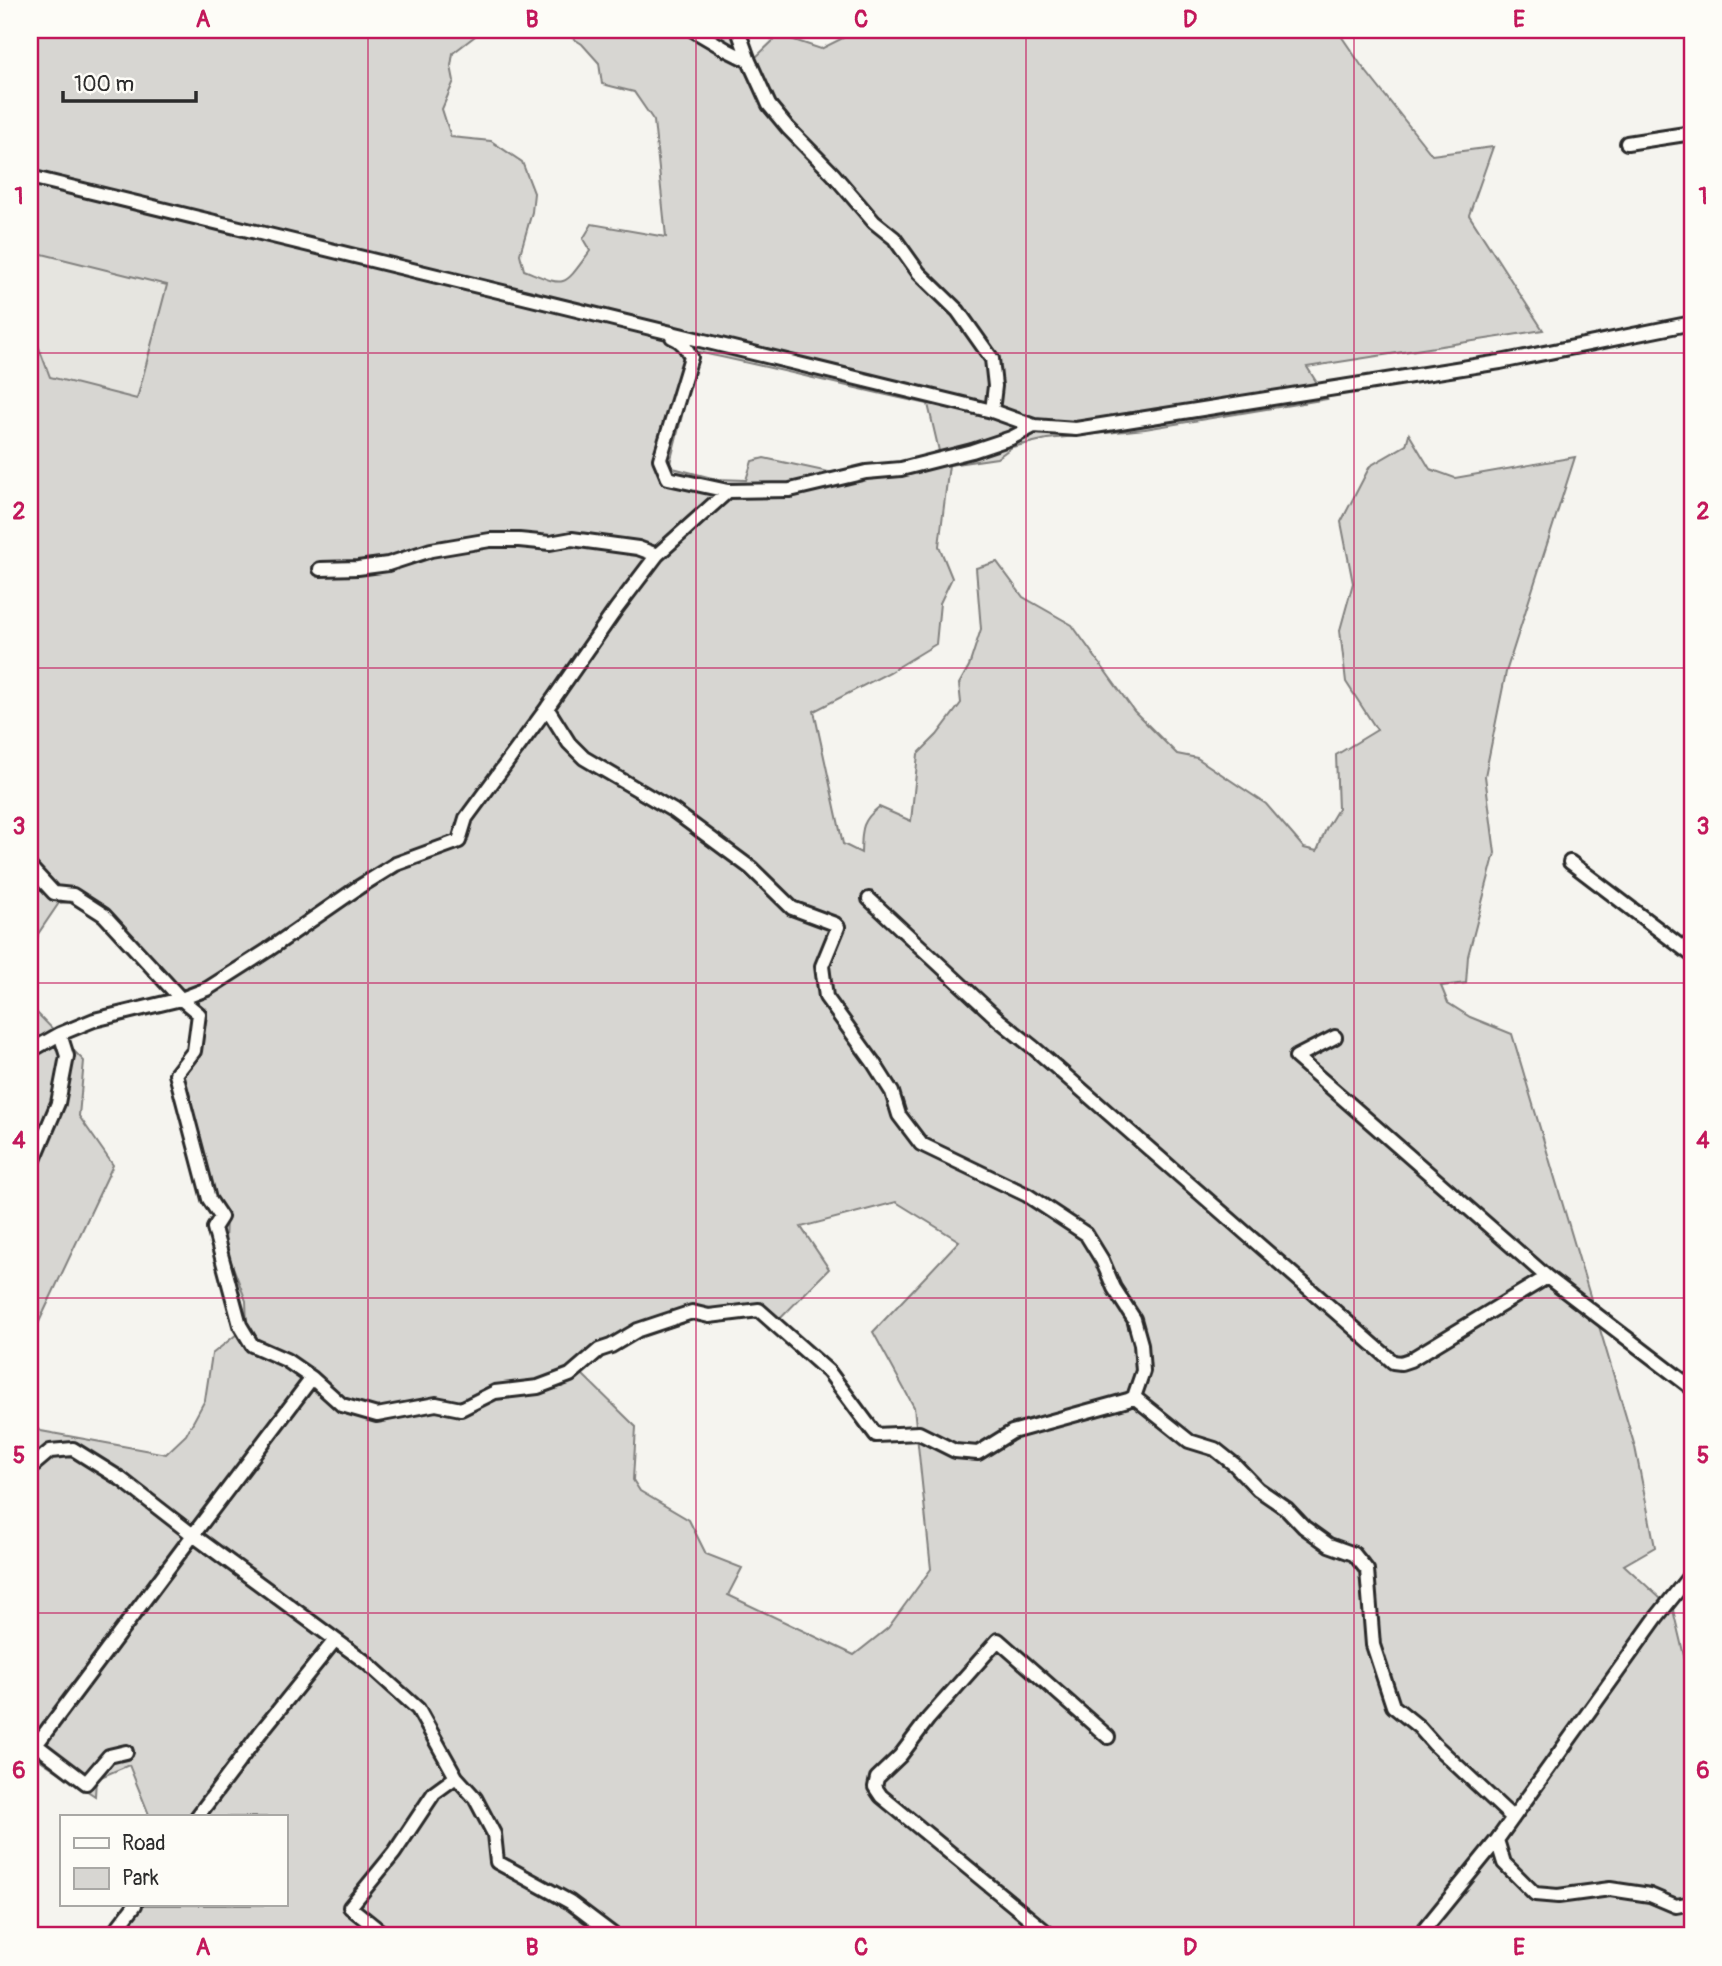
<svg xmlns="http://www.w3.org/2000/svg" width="1722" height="1966" font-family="Pangolin,sans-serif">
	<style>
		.built { fill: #e6e5e0 }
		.green { fill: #d7d6d2; stroke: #81807e; stroke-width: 2; fill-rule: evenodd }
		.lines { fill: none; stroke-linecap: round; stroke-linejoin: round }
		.minor-casing { stroke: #2b2b2b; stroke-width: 18 }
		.minor { stroke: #fdfcf7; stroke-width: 12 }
		.grid { fill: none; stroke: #c2185b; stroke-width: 2; stroke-opacity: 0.55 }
		.neatline { fill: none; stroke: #c2185b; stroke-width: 2.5 }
		.grid-label { font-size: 23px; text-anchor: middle; font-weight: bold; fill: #c2185b }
	</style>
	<rect width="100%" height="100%" fill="#f5f4ef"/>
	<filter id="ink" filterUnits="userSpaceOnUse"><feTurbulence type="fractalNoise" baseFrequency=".0143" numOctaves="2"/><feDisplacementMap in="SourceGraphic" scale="14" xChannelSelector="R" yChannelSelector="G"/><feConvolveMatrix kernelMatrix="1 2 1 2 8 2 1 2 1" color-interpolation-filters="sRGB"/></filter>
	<g filter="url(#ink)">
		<path class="built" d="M30,251L168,284L137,399L50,377L30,324Z"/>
		<path class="green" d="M30,30H483L453,53L451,66L454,81L442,109L451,137L491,141L522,162L534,193L532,212L520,254L524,270C567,287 562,289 590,251L583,239L592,224L666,237L654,121L634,92L602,84L599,63L582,44L560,30H744L754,59L779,35L821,49L849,35L852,30H1337L1361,65L1432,155L1493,147L1469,215L1543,330L1307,367L1327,399L1145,429L1047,439L1012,447L997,458L949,465L939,546L952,578L940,603L936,644L890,672L814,711L843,844L861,853C862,831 860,822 879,807L911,821L918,754L937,735L961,703L959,684L969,666L981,629L976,568L997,562L1023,597L1072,625L1134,711L1177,754L1197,758L1266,804L1304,848L1317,851L1326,829L1338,809L1336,755L1377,730L1346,682L1340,630L1353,583L1341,522L1370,466L1406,445L1409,434L1430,469L1455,478L1575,457L1506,672L1485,776L1495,853L1468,956L1466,983L1441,986L1448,1003L1470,1017L1512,1034L1635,1447L1655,1547L1624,1565L1673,1610L1692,1689V1930L1688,1936H106L129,1905H285V1817H150L129,1765L96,1779L95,1796L37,1758L30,1761V1425L41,1431L166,1454L186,1435L205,1400L212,1354L247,1326L246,1301L225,1246L226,1215L216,1198L182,1076L200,1012L165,991L98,919L73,902L59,903L38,934L30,970V324L50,377L137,399L167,285L30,251ZM698,352C775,368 851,388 928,404L939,451L901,469L833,473L764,458L752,461L746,480L716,479L669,467ZM896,1202L959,1241L873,1332L914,1407L931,1569L888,1628L854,1655L728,1595L742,1568L706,1554L689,1520L640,1491L633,1480L636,1427L582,1374L597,1357L644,1334L693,1320L758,1316L769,1330L829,1269L801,1227Z
			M30,1001L34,1010L84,1061L79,1116L113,1165L30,1341Z"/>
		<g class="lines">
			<defs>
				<path id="minor" d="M693,30L727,50L749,61
					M738,30L749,61L769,105L788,128L833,174L874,222L894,238L919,273L958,311L992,359L995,386L992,411
					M1627,143L1692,133
					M30,177L992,411L1034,426L1076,429L1500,362L1692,323
					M672,337C682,341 686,347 691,357L660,459L668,478L728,491
					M320,569L358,568L388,564L431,550L490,540H519L550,543L572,539L638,548L657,555
					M547,708L569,743L584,758L674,811L751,868L792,908L835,924L838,927L822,966L826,997L873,1062L892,1092L899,1115L921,1144L1027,1195L1086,1234L1102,1260L1114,1288L1134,1319L1141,1344L1143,1371L1134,1397L1189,1441L1215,1449L1235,1465L1258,1489L1287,1509L1304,1527L1329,1545L1354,1554L1367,1570L1373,1645L1393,1706L1419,1727L1434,1744L1513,1818
					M1570,862L1692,955
					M30,867L54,893L73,895L104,915L181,999L199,1014L194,1051L176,1074L209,1199L221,1217L214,1228L240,1325L252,1345L286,1360L312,1378L342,1405L377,1415L436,1404L461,1409L495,1392L538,1387L570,1375L599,1350L611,1346L638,1330L692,1312L709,1316L759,1310L829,1372L876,1435L919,1433L955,1451L978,1453L1012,1432L1128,1400L1134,1397
					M869,899L999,1020L1034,1048L1393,1362L1401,1363L1410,1360L1547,1277L1692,1388
					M1335,1037L1296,1057L1547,1277
					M30,1051L60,1034L94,1020L181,999L207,989L268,950L359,887L396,864L459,841L466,818L547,708L616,609L657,555L728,491L790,490L866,472L901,469L972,451L1011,438L1034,426
					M30,1169L58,1103L67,1056L60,1034
					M312,1378L193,1535L367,1663L418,1709L456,1777L475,1798L494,1834L497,1862L570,1902L615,1936
					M30,1468L50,1451L73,1449L121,1479L193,1535L36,1745
					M31,1741L86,1783L109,1756L126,1752
					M197,1817L260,1733L335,1640
					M1497,1840L1504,1863L1535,1894L1558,1896L1610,1889L1650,1895L1676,1906L1692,1903
					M111,1936L135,1905
					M386,1936L350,1907L394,1853L434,1793L456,1777
					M1051,1936L881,1796L875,1787L877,1778L900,1756L928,1719L998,1640L1108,1737
					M1419,1936L1497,1840L1656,1618L1692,1573"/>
			</defs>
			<use href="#minor" class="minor-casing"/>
			<use href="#minor" class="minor"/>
		</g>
	</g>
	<path class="grid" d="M368,30V1936M696,30V1936M1026,30V1936M1354,30V1936M30,353H1692M30,668H1692M30,983H1692M30,1298H1692M30,1613H1692"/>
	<rect width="1722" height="1966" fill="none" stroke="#fdfcf7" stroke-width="77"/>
	<rect x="60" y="1815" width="228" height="91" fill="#fdfcf7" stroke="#a9a8a5" stroke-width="2"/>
	<rect x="74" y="1838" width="35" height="10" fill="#fdfcf7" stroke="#a9a8a5" stroke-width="2"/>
	<text x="122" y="1850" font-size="21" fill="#2b2b2b">Road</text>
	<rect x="74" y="1868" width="35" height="21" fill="#d7d6d2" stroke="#a9a8a5" stroke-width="2"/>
	<text x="122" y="1885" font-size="21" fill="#2b2b2b">Park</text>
	<path d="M63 91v10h133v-10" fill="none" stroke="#2b2b2b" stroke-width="3.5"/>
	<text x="74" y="91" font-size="21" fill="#2b2b2b" stroke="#fdfcf7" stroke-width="5" paint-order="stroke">100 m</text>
	<rect x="38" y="38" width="1646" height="1889" class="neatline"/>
	<g class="grid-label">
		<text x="203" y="27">A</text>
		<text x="532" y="27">B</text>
		<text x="861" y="27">C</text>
		<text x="1190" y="27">D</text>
		<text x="1519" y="27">E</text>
		<text x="19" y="204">1</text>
		<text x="1703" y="204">1</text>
		<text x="19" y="519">2</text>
		<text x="1703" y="519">2</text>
		<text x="19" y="834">3</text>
		<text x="1703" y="834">3</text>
		<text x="19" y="1148">4</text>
		<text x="1703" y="1148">4</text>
		<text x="19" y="1463">5</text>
		<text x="1703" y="1463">5</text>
		<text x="19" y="1778">6</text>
		<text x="1703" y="1778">6</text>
		<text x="203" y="1955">A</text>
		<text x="532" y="1955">B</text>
		<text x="861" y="1955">C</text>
		<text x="1190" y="1955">D</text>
		<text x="1519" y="1955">E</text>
	</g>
</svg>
